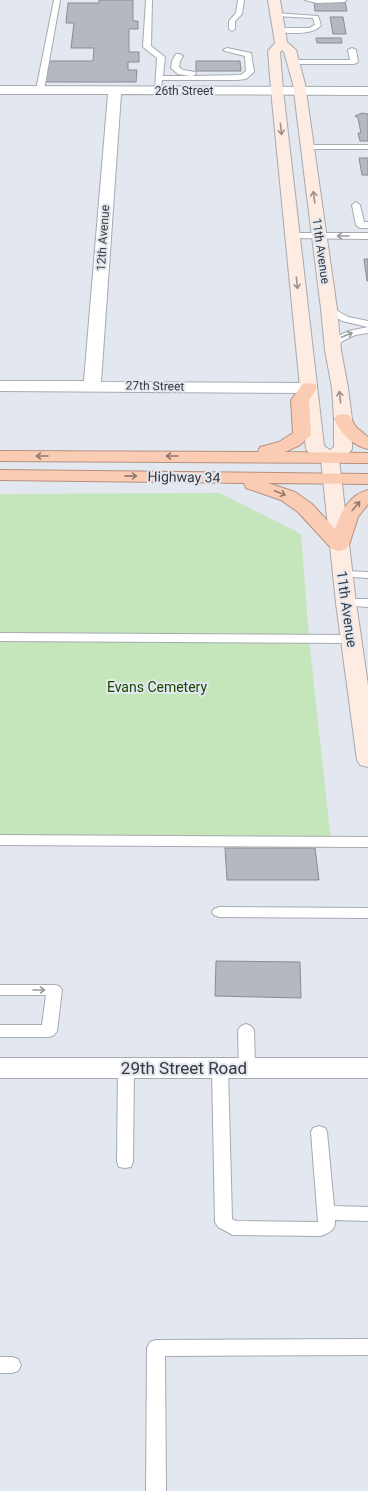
<svg xmlns="http://www.w3.org/2000/svg" width="368" height="1491" font-family="Roboto,sans-serif">
	<style>
		.green { fill: #c5e5ba }
		.building { fill: #b4b8c0; stroke: #888c93 }
		.lines { fill: none; stroke-linecap: round; stroke-linejoin: round }
		.service-casing { stroke: #a6aab1; stroke-width: 2 }
		.minor-casing { stroke: #a6aab1; stroke-width: 2 }
		.secondary-casing { stroke: #a6aab1; stroke-width: 2 }
		.trunk-casing { stroke: #b6917e; stroke-width: 2 }
		.service { fill: #fff; fill-rule: evenodd }
		.minor { fill: #fff; fill-rule: evenodd }
		.secondary { fill: #feece3; fill-rule: evenodd }
		.trunk { fill: #fbccb4; fill-rule: evenodd }
		.oneway { stroke: #9a9290 }
		.oneway2 { stroke: #9b9c9e }
		.oneway3 { stroke: #8f7b72 }
		.labels { text-anchor: middle; stroke-width: 4; stroke-linejoin: round; paint-order: stroke }
		.far-street-label { font-size: 12px; fill: #37393c; stroke: #e3e7ef }
		.street-label { font-size: 14px; fill: #37393c; stroke: #e3e7ef }
		.park-label { font-size: 14px; fill: #184600; stroke: #e3e7ef }
		.near-street-label { font-size: 17px; fill: #37393c; stroke: #e3e7ef }
	</style>
	<rect width="100%" height="100%" fill="#e3e7ef"/>
	<path class="green" d="M219,493L301,534L309,638L331,842L0,843V494Z"/>
	<path class="building" d="M99,0H133V21H138V29H129V52H139V62H128V70H137L136,82H44L47,61H93L94,48H71L74,23H66L68,3H99Z
		M314,2H345L347,11H315Z
		M330,17H343L346,34H333Z
		M316,38H341L342,43H317Z
		M196,61H240L241,71H196Z
		M362,113L368,114V141H360L358,133H361L358,118L355,116Z
		M359,158H368V175H362Z
		M364,259H368V281H367Z
		M225,848H315L319,880H227Z
		M216,961L300,962L301,998L215,996Z"/>
	<g class="lines">
		<defs>
			<path id="service" d="M54,0H60L44,90L40,92L36,90Z
				M146,0H152L151,46L165,57L163,76H190L178,74L171,68L172,61L176,54H179L183,56L180,61L179,67L183,70L195,72L196,74L193,76L241,75L246,71L245,56L225,51L223,50L227,48L251,53L254,72L246,79L237,80H162L161,89H155L157,58L143,47Z
				M238,0H244L242,14L235,21V29L232,31L229,29V21L236,13Z
				M305,0H347L344,2L317,3Z
				M276,13L318,16L321,25C315,35 288,34 277,31L276,30L279,28H309L315,25L313,18L274,16V14Z
				M352,48L356,50L358,62L354,64H292L288,62L292,60H350L348,50Z
				M304,145H368V149H304Z
				M356,202L360,205L364,222H368V228H360L356,225L352,205Z
				M292,233H368V239L289,238L288,236L289,234Z
				M329,306L348,317L368,321V327L342,321L326,311L324,309L326,307Z
				M368,327V333L355,335L341,342L336,352H330L328,350L334,338L349,331Z
				M342,571L368,572V578L338,576L336,574L338,572Z
				M346,599H368V607L342,605L340,603L342,601Z
				M0,633L351,635L355,636L357,639L355,642L351,643L0,641Z
				M0,835L368,837V847L0,845Z
				M219,907L368,908V918L219,917L214,915L212,912L214,909Z
				M0,985H54L59,986L62,990L57,1031L54,1035L49,1037H0V1025H42L46,995H0Z
				M246,1024L251,1026L254,1030L255,1068L253,1072L247,1074L241,1072L239,1068L238,1030L241,1026Z
				M126,1062L132,1064L134,1068L133,1162L131,1167L125,1168L119,1167L117,1162L118,1068L120,1064Z
				M220,1063L226,1065L228,1069L232,1219L236,1221L318,1222L311,1132L313,1128L319,1126L325,1128L327,1132L334,1206L368,1207V1221L335,1220C336,1230 329,1233 321,1236L233,1235L218,1227L215,1222L212,1069L214,1065Z
				M368,1339V1355L165,1356L166,1491H146L147,1348L150,1342L156,1340Z
				M0,1357H12L18,1359L21,1365L18,1371L12,1373H0Z"/>
			<path id="minor" d="M0,86L368,87V95L121,94L101,382L309,383L315,384L317,388L315,392L309,393L0,391V381H84L108,94H0Z
				M0,1058H368V1078H0Z"/>
			<path id="secondary" d="M268,0H280L287,42L296,50L305,84L337,309L341,350L348,388L352,419V449L349,453L339,459L356,603L368,685V767L360,765L357,760L336,603L321,460L309,453L306,449L271,90L268,51L275,43ZM282,50L284,52L293,84L321,309L325,350L332,388L334,419V447L330,450L324,446L283,90L280,52Z"/>
			<path id="trunk" d="M309,383L315,384L317,388L309,400L311,435L300,445L285,452L368,453V463L0,461V451L258,452L260,447L279,442L293,433L291,400L303,384Z
				M343,414L349,415L356,427L368,437V449C352,445 341,434 334,419L337,415Z
				M0,470L368,474V484L268,483L295,492L312,504L335,529C341,512 349,495 368,490V504L358,517L349,545L346,549L339,551L332,549L298,512L281,500L246,488L244,483L0,480Z"/>
		</defs>
		<use href="#service" class="service-casing"/>
		<use href="#minor" class="minor-casing"/>
		<use href="#secondary" class="secondary-casing"/>
		<use href="#trunk" class="trunk-casing"/>
		<use href="#service" class="service"/>
		<use href="#minor" class="minor"/>
		<use href="#secondary" class="secondary"/>
		<use href="#trunk" class="trunk"/>
	</g>
	<defs><path id="oneway-shaft" d="M-6 0H5M1.5-3L5.5 0L1.5 3" fill="none" stroke-width="1.6" stroke-linecap="round" stroke-linejoin="round"/></defs>
	<g class="oneway">
		<use href="#oneway-shaft" transform="translate(281 129) rotate(84)"/>
		<use href="#oneway-shaft" transform="translate(314 197) rotate(-98)"/>
		<use href="#oneway-shaft" transform="translate(297 283) rotate(83)"/>
		<use href="#oneway-shaft" transform="translate(340 397) rotate(-96)"/>
	</g>
	<g class="oneway2">
		<use href="#oneway-shaft" transform="translate(343 236) rotate(180)"/>
		<use href="#oneway-shaft" transform="translate(347 335) rotate(-23)"/>
		<use href="#oneway-shaft" transform="translate(39 990)"/>
	</g>
	<g class="oneway3">
		<use href="#oneway-shaft" transform="translate(42 456) rotate(180)"/>
		<use href="#oneway-shaft" transform="translate(172 456) rotate(180)"/>
		<use href="#oneway-shaft" transform="translate(131 476) rotate(1)"/>
		<use href="#oneway-shaft" transform="translate(280 493) rotate(22)"/>
		<use href="#oneway-shaft" transform="translate(356 506) rotate(-50)"/>
	</g>
	<g class="labels">
		<g class="far-street-label">
			<text x="184" y="95">26th Street</text>
			<text transform="translate(103 238) rotate(-86)" y="4">12th Avenue</text>
			<text transform="translate(321 251) rotate(82)" y="4">11th Avenue</text>
			<text transform="translate(155 386) rotate(1)" y="4">27th Street</text>
		</g>
		<g class="street-label">
			<text transform="translate(184 477) rotate(1)" y="5">Highway 34</text>
			<text transform="translate(347 609) rotate(82)" y="5">11th Avenue</text>
		</g>
		<g class="park-label">
			<text x="157" y="692">Evans Cemetery</text>
		</g>
		<g class="near-street-label">
			<text x="184" y="1074">29th Street Road</text>
		</g>
	</g>
</svg>
